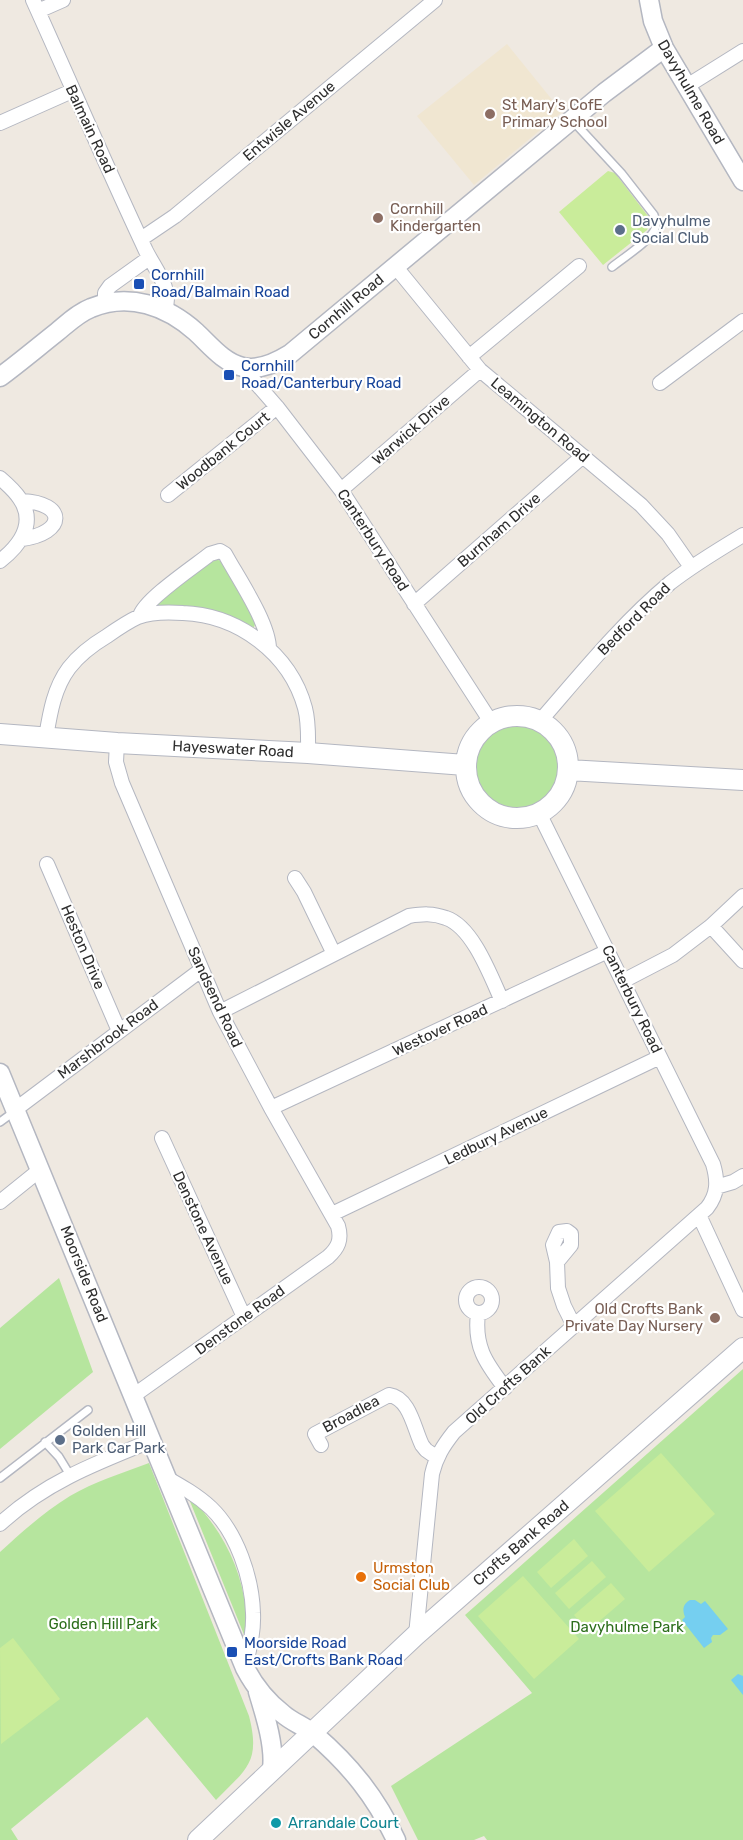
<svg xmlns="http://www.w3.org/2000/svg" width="743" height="1840" font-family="Rubik,sans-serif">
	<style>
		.education { fill: #f0e6d1 }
		.green { fill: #b6e59e }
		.pitch { fill: #c9ec9a }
		.water { fill: #75cff0 }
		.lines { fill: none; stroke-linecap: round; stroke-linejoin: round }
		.service-casing { stroke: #b4b7c1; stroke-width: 10 }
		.minor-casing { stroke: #b4b7c1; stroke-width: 16 }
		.tertiary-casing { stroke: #b4b7c1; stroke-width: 21 }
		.secondary-casing { stroke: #b4b7c1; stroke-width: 22 }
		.service { stroke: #fff; stroke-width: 7 }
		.minor { stroke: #fff; stroke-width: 14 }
		.tertiary { stroke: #fff; stroke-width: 18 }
		.secondary { stroke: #fff; stroke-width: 20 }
		.education-dot { fill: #8d6e63; stroke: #fff; stroke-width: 2 }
		.service-dot { fill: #5c6f8a; stroke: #fff; stroke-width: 2 }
		.transit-dot { fill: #1a4fb4; stroke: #fff; stroke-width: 2 }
		.food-dot { fill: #e8710a; stroke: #fff; stroke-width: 2 }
		.culture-dot { fill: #0f9aa8; stroke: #fff; stroke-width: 2 }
		.labels { text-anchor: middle; stroke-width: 4.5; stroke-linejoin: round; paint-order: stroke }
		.street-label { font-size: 15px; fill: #2e2e2e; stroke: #fff }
		.education-label { font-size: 15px; fill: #785e54; stroke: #fff; text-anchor: start }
		.service-label { font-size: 15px; fill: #4e5e75; stroke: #fff; text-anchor: start }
		.transit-label { font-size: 15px; fill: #164399; stroke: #fff; text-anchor: start }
		.food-label { font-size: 15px; fill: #c56008; stroke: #fff; text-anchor: start }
		.park-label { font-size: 15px; fill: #2c6e1b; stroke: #fff }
		.culture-label { font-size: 15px; fill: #0d838f; stroke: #fff; text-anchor: start }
	</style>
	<rect width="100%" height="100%" fill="#efe9e1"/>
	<path class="education" d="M507,44L562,112L474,185L417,116Z"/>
	<path class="green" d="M214,559L222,561L224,563L256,622L254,627C243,627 229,616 219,612C199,605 177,606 157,607V602Z
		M474 767a43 43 0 1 1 86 0a43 43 0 1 1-86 0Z
		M59,1278L93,1372L0,1449V1328Z
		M743,1369V1840H487L484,1836L474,1840H418L391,1786L532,1693L465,1615Z
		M149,1463L249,1716C261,1763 246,1769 216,1800L147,1717L11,1829L18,1840H0V1552C22,1532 44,1512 70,1496C94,1482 122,1473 149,1463Z
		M191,1498C221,1529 241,1566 246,1610C247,1618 247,1629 245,1637L189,1499Z"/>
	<path class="pitch" d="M608,171L615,173L651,220L647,230L603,265L559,212Z
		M661,1453L715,1514L649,1572L595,1511Z
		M574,1539L588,1556L551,1588L537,1572Z
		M592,1561L606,1577L569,1609L555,1593Z
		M523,1576L579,1639L534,1679L478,1616Z
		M611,1583L625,1599L588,1631L574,1615Z
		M13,1638L60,1699L1,1744L0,1648Z"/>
	<path class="water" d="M690,1600H695L701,1604L705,1601L728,1629L720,1635H713L711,1638L712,1642L704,1648L682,1620L685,1617C682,1609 683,1604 690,1600Z
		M738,1674L743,1676V1695L731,1680Z"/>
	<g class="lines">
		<defs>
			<path id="service" d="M573,121L622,174L654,215C656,220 657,224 655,229C650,241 623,258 612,267
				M0,1122L15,1111
				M45,1442L59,1457L70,1475
				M0,1478L88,1410"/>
			<path id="minor" d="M33,0C71,84 107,168 146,251C155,269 173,290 165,309
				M38,11L63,0
				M687,86L743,51
				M0,123L72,91
				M141,239L175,216L435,0
				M395,266L480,370L641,505L668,534L691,567
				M105,304V293L110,286L149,258
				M469,357L579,266
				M242,367L277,407L341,490L491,722
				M660,383L743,321
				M0,478C7,484 15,491 20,499C37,524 19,546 0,561
				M341,490L480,370
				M168,495L277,407
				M22,501C67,503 66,533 22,539
				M414,604L583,456
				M140,616C144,600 195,566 210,554L220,551L225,554C238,578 269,623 269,649
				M540,721C581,674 621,624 670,583C693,565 718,550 743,535
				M46,737C50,713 54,688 69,668C79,655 92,645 107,636C117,629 127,622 138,617C151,612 170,612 183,613C238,615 290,653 305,708C309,723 308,738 308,753
				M117,743L116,762L122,783L220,1012L271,1108L338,1226C342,1240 338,1248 328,1257L133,1396
				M47,864L119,1031
				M295,878L304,892L334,954
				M711,926L743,961
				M623,981L673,955L711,926L743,896
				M220,1012L409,916C422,914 433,913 446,918C473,927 491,977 502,1001
				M271,1108L608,951
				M16,1109L201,970
				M162,1138L244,1317
				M716,1187L733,1182L743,1176
				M0,1202L41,1169
				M332,1214L660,1057
				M699,1215L743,1310
				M557,1262L571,1245V1234L567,1231L559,1232L553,1245L557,1262L558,1288L564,1306L574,1326
				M466 1300a13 13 0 1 1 26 0a13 13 0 1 1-26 0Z
				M478,1313C474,1346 485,1362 505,1388
				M321,1445L315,1434L389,1395C410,1398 414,1429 422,1445L426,1450L436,1457
				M165,1477C181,1486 197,1495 211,1508C237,1533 252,1578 253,1613C254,1632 249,1650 245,1668
				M0,1524C44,1483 96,1463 151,1441
				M416,1635L432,1474C436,1457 443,1446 454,1432L707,1208C718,1194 718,1181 713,1164L539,813"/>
			<path id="tertiary" d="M649,0L653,21L664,48L743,181
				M0,377C19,363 38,347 57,332C68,323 78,313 91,308C129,292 167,306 196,332C210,345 224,363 243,367C260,371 277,362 290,354L604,93L664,48
				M0,1073L245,1668C255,1687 266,1701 283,1714C292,1722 304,1726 314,1734C350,1765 376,1797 396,1840
				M258,1692C265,1715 275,1746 272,1769"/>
			<path id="secondary" d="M466 767a51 51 0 1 1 102 0a51 51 0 1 1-102 0Z
				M0,734L117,743L308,753L465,765
				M568,770L743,780
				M198,1840L416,1635L743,1348"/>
		</defs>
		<use href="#service" class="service-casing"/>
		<use href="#minor" class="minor-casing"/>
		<use href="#tertiary" class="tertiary-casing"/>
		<use href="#secondary" class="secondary-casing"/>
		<use href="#service" class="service"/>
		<use href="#minor" class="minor"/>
		<use href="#tertiary" class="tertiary"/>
		<use href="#secondary" class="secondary"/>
	</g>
	<g class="education-dot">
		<circle cx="490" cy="114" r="6"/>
		<circle cx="378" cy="218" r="6"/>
		<circle cx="715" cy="1318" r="6"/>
	</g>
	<g class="service-dot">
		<circle cx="620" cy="230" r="6"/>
		<circle cx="60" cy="1440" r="6"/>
	</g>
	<g class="transit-dot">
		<rect x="133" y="278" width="12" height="12" rx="3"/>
		<rect x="223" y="369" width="12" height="12" rx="3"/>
		<rect x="226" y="1646" width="12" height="12" rx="3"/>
	</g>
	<circle class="food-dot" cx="361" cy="1577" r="6"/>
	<circle class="culture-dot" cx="276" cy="1823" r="6"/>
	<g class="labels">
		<g class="street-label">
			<text transform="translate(691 92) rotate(60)" y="5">Davyhulme Road</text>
			<text transform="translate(289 121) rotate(-40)" y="5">Entwisle Avenue</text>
			<text transform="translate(90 129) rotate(65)" y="5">Balmain Road</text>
			<text transform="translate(346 307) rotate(-40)" y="5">Cornhill Road</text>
			<text transform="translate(540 420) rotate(40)" y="5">Leamington Road</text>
			<text transform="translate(411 430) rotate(-41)" y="5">Warwick Drive</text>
			<text transform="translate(223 451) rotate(-39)" y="5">Woodbank Court</text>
			<text transform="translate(499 530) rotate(-41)" y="5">Burnham Drive</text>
			<text transform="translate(373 540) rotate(57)" y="5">Canterbury Road</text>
			<text transform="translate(634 619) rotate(-45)" y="5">Bedford Road</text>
			<text transform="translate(233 749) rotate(3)" y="5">Hayeswater Road</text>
			<text transform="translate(83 947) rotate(67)" y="5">Heston Drive</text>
			<text transform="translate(215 997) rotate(65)" y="5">Sandsend Road</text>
			<text transform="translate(632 999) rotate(64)" y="5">Canterbury Road</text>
			<text transform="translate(440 1030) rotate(-25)" y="5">Westover Road</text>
			<text transform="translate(108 1039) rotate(-37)" y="5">Marshbrook Road</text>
			<text transform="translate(496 1136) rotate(-26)" y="5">Ledbury Avenue</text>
			<text transform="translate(203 1228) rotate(65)" y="5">Denstone Avenue</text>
			<text transform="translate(84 1274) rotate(68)" y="5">Moorside Road</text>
			<text transform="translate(240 1320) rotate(-36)" y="5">Denstone Road</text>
			<text transform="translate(508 1385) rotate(-42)" y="5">Old Crofts Bank</text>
			<text transform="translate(351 1414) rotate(-28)" y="5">Broadlea</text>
			<text transform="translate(521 1543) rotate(-41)" y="5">Crofts Bank Road</text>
		</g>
		<g class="education-label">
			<text x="502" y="110">St Mary's CofE<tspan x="502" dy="17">Primary School</tspan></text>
			<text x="390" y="214">Cornhill<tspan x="390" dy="17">Kindergarten</tspan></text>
			<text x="703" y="1314" text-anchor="end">Old Crofts Bank<tspan x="703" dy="17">Private Day Nursery</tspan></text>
		</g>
		<g class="service-label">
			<text x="632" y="226">Davyhulme<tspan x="632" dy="17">Social Club</tspan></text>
			<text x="72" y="1436">Golden Hill<tspan x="72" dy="17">Park Car Park</tspan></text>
		</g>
		<g class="transit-label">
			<text x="151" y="280">Cornhill<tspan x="151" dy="17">Road/Balmain Road</tspan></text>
			<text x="241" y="371">Cornhill<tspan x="241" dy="17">Road/Canterbury Road</tspan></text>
			<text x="244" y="1648">Moorside Road<tspan x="244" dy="17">East/Crofts Bank Road</tspan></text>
		</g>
		<g class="food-label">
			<text x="373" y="1573">Urmston<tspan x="373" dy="17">Social Club</tspan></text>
		</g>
		<g class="park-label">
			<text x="103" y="1629">Golden Hill Park</text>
			<text x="627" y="1632">Davyhulme Park</text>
		</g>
		<g class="culture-label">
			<text x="288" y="1828">Arrandale Court</text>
		</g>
	</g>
</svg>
